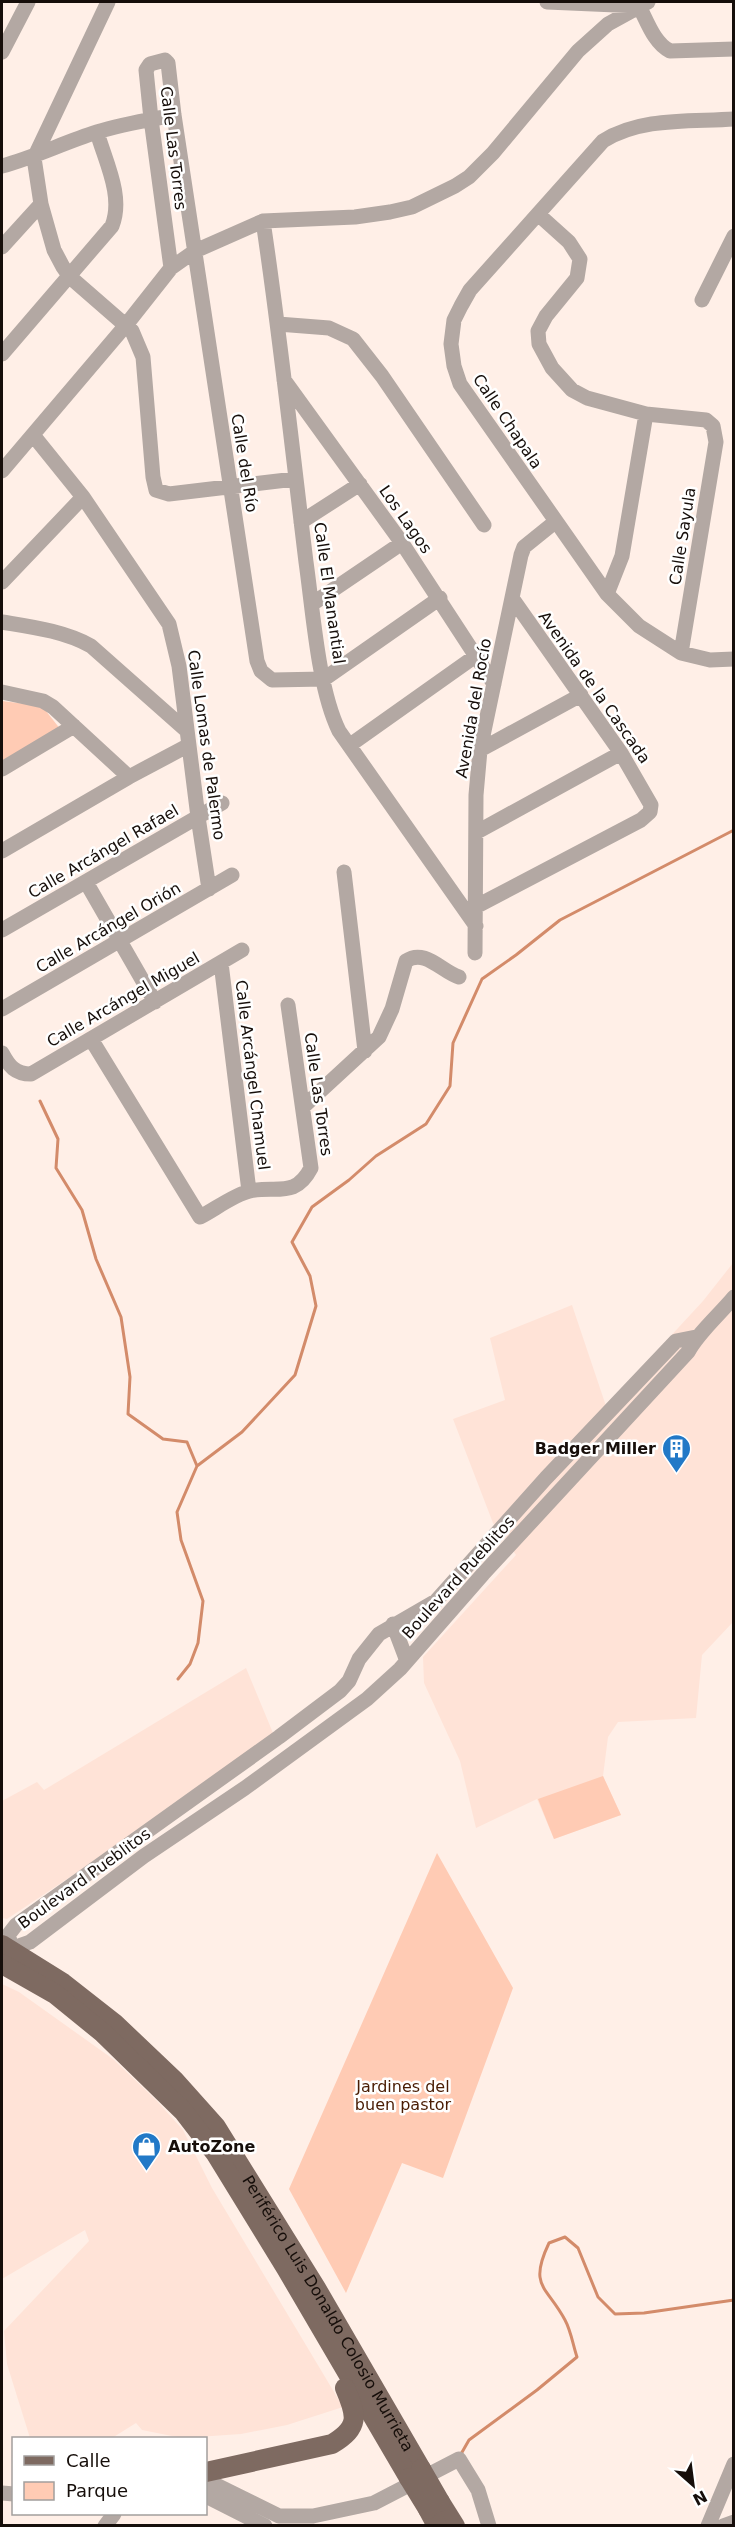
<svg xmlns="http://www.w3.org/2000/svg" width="735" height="2527" font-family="'DejaVu Sans',sans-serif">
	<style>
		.built { fill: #ffe3d7 }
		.green { fill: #ffcbb4 }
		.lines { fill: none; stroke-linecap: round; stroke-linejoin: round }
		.stream { stroke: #d38b6a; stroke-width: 3 }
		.minor { stroke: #b3a8a3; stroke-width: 15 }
		.major { stroke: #7e6a61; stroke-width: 20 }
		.major-bridge { stroke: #7e6a61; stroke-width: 20 }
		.labels { text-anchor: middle; stroke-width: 5; stroke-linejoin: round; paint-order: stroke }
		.street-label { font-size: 16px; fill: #160e0a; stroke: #fff }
		.poi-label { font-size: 16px; font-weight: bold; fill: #160e0a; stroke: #fff; text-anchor: end }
		.park-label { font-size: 16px; fill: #491c03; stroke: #fff }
	</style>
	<rect width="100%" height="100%" fill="#ffefe7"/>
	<path class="built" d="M733,1263V1622L702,1655L696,1718L618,1722L608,1737L603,1776L621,1815L554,1839L537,1799L476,1828L460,1761L424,1683L423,1657L516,1555L493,1523L453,1419L505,1400L490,1338L572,1305L606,1406L703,1301Z
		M246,1668L273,1733L79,1871L7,1919L2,1918V1801L37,1782L44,1790Z
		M2,1984L19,1992L113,2059L156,2100L183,2130L212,2188L343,2407L287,2425L241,2434L182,2438L142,2430L136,2423L112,2438H30L7,2364L4,2331L89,2241L85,2230L2,2279Z"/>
	<path class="green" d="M2,701L42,706L61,730L2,766Z
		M603,1776L621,1815L554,1839L538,1799Z
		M437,1853L513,1988L443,2178L402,2163L346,2293L289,2189Z"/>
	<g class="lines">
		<path class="stream" d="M40,1101L58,1139L56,1168L82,1210L96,1259L121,1317L130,1377L128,1414L163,1439L187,1442L197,1466
			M178,1679L190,1664L198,1643L203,1601L181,1540L177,1512L197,1466L242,1432L295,1375L316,1306L310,1276L292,1242L312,1207L349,1180L376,1156L426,1124L450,1086L453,1043L482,979L516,955L560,920L734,830
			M461,2454L469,2440L537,2390L577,2357C573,2345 571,2331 565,2320C547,2286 528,2287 549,2243L565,2237L578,2248L598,2297L615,2314L644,2313L734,2300"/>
		<path class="minor" d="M108,2L34,158L41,204L54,250L63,267L70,277L132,331L143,357L153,477L156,490L169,494L295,479
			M547,2L639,6C647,21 654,43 670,51L734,49
			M2,52L28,2
			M734,119C690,122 641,117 603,141L470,290L461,306L454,320L451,344L454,366L460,384L607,594L639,626L681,653L710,660L734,659
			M2,166C35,157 65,142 97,132C122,124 148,120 174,115
			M539,215L569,242L580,259L577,278L546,316L538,331L539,344L552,368L572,390L587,398L646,414L706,420L713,426L716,442L681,653
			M263,221C280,334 292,448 306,562C313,611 318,688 339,731L476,926
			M2,247L41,204
			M171,268L151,119L146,70L150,64L165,60L168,63L174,115L257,661L261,671L272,680L324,679L440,598
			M702,300L734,236
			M278,324L329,328L353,339L382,376L484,525
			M2,354L112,226C124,196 105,161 97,132
			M284,380L402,543L494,684
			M33,435L83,497L169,624L179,666L198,817L209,889
			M2,471L126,325L171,268L195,251L263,221L355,217L390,212L412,207L455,186L469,177L493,153L578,51L608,24L648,2
			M301,522L360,484
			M2,582L83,497
			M607,594L622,556L646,414
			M312,604L402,543
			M2,622C32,627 64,631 91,646L187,731
			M2,692L43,701L53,707L129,777
			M350,745L477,655
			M480,750L581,695
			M2,769L74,726
			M477,832L621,753
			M2,851L129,777L189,745
			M344,872L365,1051
			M86,882L155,1002
			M477,906L641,820L650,812L651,805L621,753L512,598
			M2,930L222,803
			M475,953L476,795L480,750L521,555L524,547L555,522
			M221,963L249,1191
			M2,1009L232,875
			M91,1039L200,1217C214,1210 235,1194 250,1191C276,1185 295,1199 311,1168L288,1005
			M2,1053C9,1066 15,1074 31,1074L242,950
			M303,1107L379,1037L392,1009L406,961C425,948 442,972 459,977
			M696,1337L676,1341L546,1478L436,1601L379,1634L359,1659L349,1681L340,1691L279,1737L16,1925L9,1934L10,1949L30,1942L144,1856L245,1788L367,1699L400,1669L483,1574L688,1352C698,1333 719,1315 734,1297
			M393,1624L407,1661
			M206,2480L279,2516H313L374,2503L459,2459L478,2490L489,2526
			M2,2493L14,2494
			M206,2496L265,2526
			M105,2526L114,2514
			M708,2526L734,2464
			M723,2526L734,2522"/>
		<g class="major">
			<path id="s1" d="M2,1945L63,1983L114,2023L174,2080L216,2127L316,2288L421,2469"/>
			<path d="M2,1964L55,1994L103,2033L183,2111L216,2154L286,2268L409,2478"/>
			<path d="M206,2472L332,2444C360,2427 357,2416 345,2388"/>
			<path d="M440,2502L455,2526"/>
			<path d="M428,2509L437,2526"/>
		</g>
		<path class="major-bridge" d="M421,2469L440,2502
			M409,2478L428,2509"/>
	</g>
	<defs>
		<symbol id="building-pin" viewBox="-11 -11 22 30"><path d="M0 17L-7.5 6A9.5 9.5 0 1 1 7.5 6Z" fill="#2279c7" stroke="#fff"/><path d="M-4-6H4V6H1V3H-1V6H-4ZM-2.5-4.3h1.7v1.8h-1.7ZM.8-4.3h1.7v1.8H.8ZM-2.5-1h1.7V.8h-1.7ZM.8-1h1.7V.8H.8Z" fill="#fff"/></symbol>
		<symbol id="shop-pin" viewBox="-11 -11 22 30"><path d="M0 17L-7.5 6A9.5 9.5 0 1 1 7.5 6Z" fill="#2279c7" stroke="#fff"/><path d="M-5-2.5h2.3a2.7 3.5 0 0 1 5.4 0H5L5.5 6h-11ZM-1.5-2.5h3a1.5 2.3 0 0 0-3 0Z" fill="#fff"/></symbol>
	</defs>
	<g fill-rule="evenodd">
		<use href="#building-pin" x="660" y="1432" width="33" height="45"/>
		<use href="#shop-pin" x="130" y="2130" width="33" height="45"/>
	</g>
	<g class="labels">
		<g class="street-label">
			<text transform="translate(174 148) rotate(83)" y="6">Calle Las Torres</text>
			<text transform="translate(508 421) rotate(56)" y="6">Calle Chapala</text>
			<text transform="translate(245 463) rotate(81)" y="6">Calle del Río</text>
			<text transform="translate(406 519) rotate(55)" y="6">Los Lagos</text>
			<text transform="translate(682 536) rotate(-81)" y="6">Calle Sayula</text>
			<text transform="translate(330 593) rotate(82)" y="6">Calle El Manantial</text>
			<text transform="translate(595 687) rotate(55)" y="6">Avenida de la Cascada</text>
			<text transform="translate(473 708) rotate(-80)" y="6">Avenida del Rocío</text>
			<text transform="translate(207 745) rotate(82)" y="6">Calle Lomas de Palermo</text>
			<text transform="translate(103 851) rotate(-30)" y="6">Calle Arcángel Rafael</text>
			<text transform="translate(108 927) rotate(-30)" y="6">Calle Arcángel Orión</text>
			<text transform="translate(123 999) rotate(-30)" y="6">Calle Arcángel Miguel</text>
			<text transform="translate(253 1075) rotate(83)" y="6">Calle Arcángel Chamuel</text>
			<text transform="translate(319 1094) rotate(82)" y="6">Calle Las Torres</text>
			<text transform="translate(458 1577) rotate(-48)" y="6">Boulevard Pueblitos</text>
			<text transform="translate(84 1878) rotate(-36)" y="6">Boulevard Pueblitos</text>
			<text dy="6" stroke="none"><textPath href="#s1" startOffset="500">Periférico Luis Donaldo Colosio Murrieta</textPath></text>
		</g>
		<g class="poi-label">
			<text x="656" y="1454">Badger Miller</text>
			<text x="168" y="2152" text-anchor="start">AutoZone</text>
		</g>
		<g class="park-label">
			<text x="403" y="2092">Jardines del<tspan x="403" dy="18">buen pastor</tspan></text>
		</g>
	</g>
	<rect width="735" height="2527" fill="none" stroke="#160e0a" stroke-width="6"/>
	<rect x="12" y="2437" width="195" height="78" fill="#ffffff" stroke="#a29f9d" stroke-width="1.5"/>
	<rect x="24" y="2456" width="30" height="9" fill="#7e6a61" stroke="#a29f9d" stroke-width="1.5"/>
	<text x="66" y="2467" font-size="18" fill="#160e0a">Calle</text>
	<rect x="24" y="2482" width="30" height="18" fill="#ffcbb4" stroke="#a29f9d" stroke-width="1.5"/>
	<text x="66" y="2497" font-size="18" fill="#160e0a">Parque</text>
	<g transform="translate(693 2485) rotate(152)" stroke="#ffffff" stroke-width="4.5" paint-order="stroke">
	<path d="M0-4.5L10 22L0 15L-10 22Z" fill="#160e0a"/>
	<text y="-9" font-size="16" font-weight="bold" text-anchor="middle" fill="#160e0a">N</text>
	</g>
</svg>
